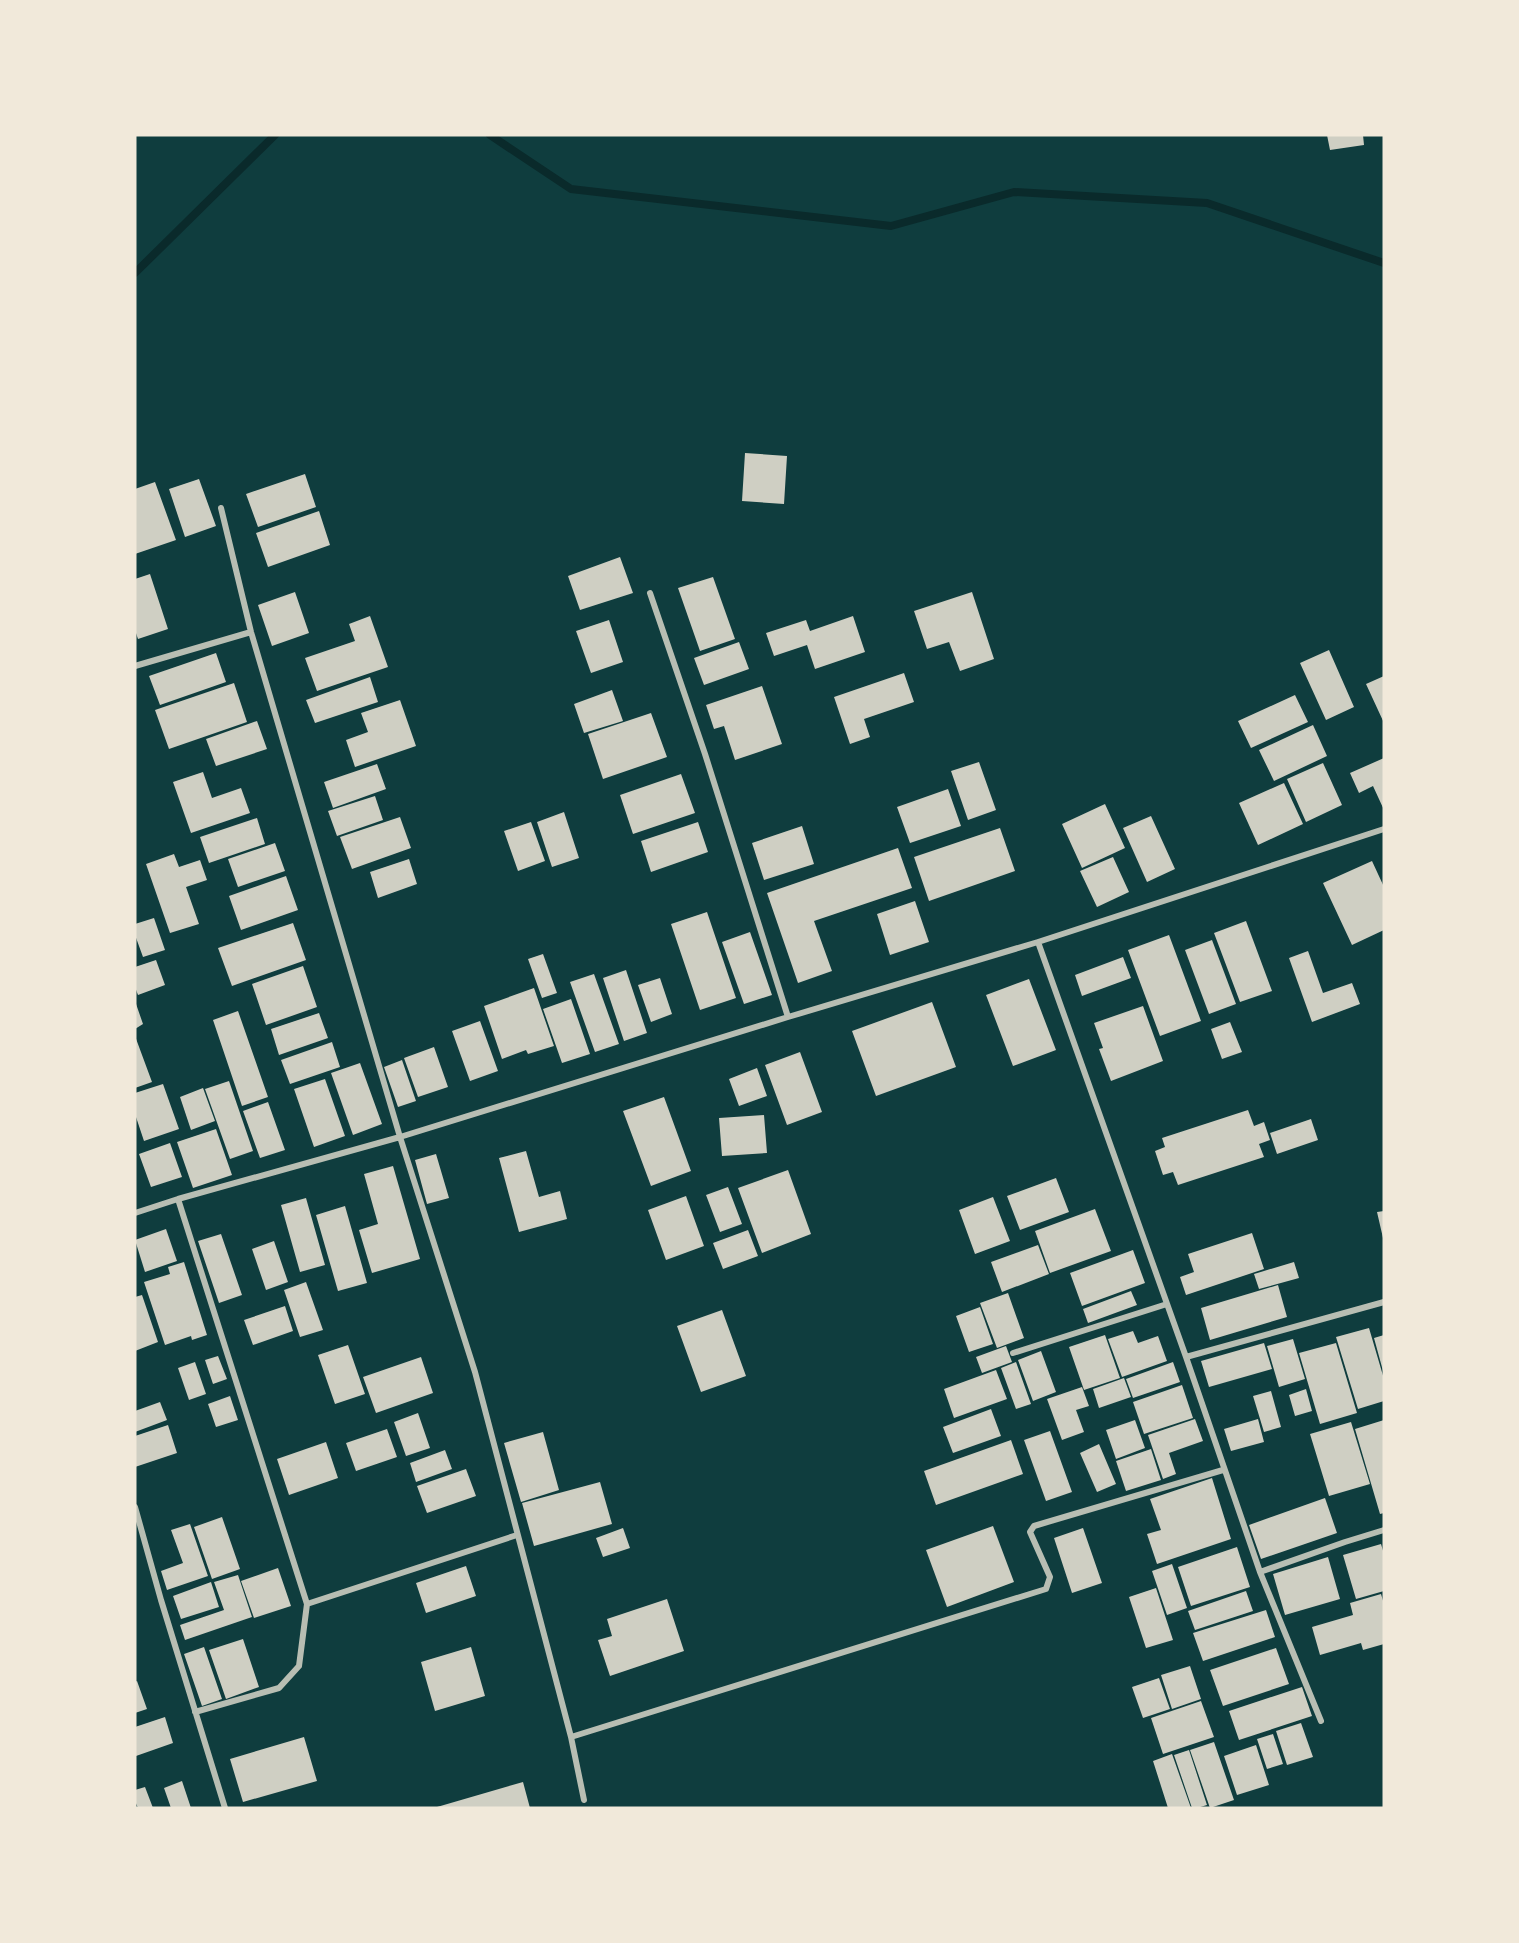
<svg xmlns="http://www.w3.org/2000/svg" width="1519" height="1943" font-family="'Noto Sans',sans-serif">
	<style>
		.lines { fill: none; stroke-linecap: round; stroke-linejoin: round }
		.stream { stroke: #0a2a2b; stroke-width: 8 }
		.building { fill: #cfcfc3 }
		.minor { stroke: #b8beb3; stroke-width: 6 }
	</style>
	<rect width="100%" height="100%" fill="#0f3d3e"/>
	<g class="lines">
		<path class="stream" d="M490,135L571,189L891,226L1014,192L1207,203L1384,263
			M135,273L275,135"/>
	</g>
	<path class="building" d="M1327,135H1363L1364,145L1330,150Z
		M745,453L787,456L784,504L742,501Z
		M305,474L316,507L258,527L246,494Z
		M199,479L216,526L185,537L169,489Z
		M155,482L176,540L135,554V489Z
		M319,511L330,545L268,567L256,533Z
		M620,557L633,593L580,610L568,576Z
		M150,574L168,629L138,639L135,630V579Z
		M713,577L735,639L700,651L678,588Z
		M295,592L309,633L272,646L258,605Z
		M972,592L994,659L960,671L949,642L927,649L914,611Z
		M370,616L388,667L317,691L305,658L355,641L349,624Z
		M853,616L865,652L815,669L807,645L774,656L766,633L806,620L810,631Z
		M609,620L623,662L591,673L576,631Z
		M739,642L749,669L704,685L694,658Z
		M1329,650L1354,707L1326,720L1300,663Z
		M216,653L226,682L160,705L149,676Z
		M904,673L914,702L864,719L870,737L850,744L834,697Z
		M1384,676V723L1366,684Z
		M370,677L378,702L315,723L306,700Z
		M234,683L247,722L169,749L155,710Z
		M762,686L782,744L735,760L724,726L714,729L706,705Z
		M612,690L623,721L584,733L574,704Z
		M1295,695L1308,722L1251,748L1238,721Z
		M400,700L416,746L355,767L346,740L368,732L361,713Z
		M651,713L667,757L603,779L588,734Z
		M257,721L267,749L216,766L206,739Z
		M1313,725L1327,756L1274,781L1259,750Z
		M1384,758V810L1373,786L1359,793L1350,773Z
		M979,762L996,810L968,820L951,771Z
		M1323,763L1342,805L1306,822L1287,779Z
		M377,764L386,789L333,808L324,782Z
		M203,772L212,798L241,788L250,813L191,833L173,782Z
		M681,774L695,813L633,834L620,795Z
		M1284,783L1303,824L1258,845L1239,803Z
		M948,789L961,826L910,843L897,807Z
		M375,796L383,820L337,836L328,811Z
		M1105,804L1125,848L1082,868L1062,824Z
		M564,812L579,858L552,867L537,822Z
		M1151,816L1175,869L1147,882L1123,828Z
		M400,817L411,848L352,869L340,837Z
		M257,818L265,844L209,863L200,837Z
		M531,822L545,861L518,871L504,831Z
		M698,822L708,852L651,872L641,841Z
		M802,826L814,864L764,880L752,843Z
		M1000,828L1015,871L929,901L914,857Z
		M275,843L285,871L238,887L228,859Z
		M898,848L912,888L814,921L832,971L798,983L767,893Z
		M174,854L179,867L200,860L207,880L186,887L199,924L170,933L146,864Z
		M1113,857L1129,892L1097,907L1080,871Z
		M409,859L417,884L378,898L370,872Z
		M1372,861L1384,887V930L1352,945L1323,883Z
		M286,876L298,910L241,930L229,896Z
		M915,901L929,942L890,955L877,914Z
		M707,912L736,998L700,1010L671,924Z
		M154,918L165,950L143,957L135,935V924Z
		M1246,921L1272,991L1240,1002L1214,933Z
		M293,923L306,960L232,986L218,948Z
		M750,932L772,995L744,1004L722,942Z
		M1169,935L1201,1021L1160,1036L1128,950Z
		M1212,940L1236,1004L1209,1014L1185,950Z
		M1308,951L1323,993L1352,983L1360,1004L1312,1022L1289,958Z
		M543,954L557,993L542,998L528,959Z
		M1123,957L1131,978L1082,996L1075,975Z
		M156,960L165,985L138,995L135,987V967Z
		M303,966L317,1007L266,1025L252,984Z
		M626,970L647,1033L624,1041L603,978Z
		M594,974L619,1044L595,1052L570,982Z
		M660,978L672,1014L651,1022L638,985Z
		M1029,979L1056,1050L1013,1066L986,995Z
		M534,988L554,1046L528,1054L526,1050L502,1059L484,1006Z
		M571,999L590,1054L562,1063L543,1009Z
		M135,1001L143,1024L135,1029Z
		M932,1002L956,1067L876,1096L852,1031Z
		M1143,1006L1163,1061L1111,1081L1099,1049L1103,1048L1094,1023Z
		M238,1011L268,1097L242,1106L213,1020Z
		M319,1013L328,1038L279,1055L271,1029Z
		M480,1021L498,1071L470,1081L452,1031Z
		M1230,1022L1242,1052L1222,1059L1211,1029Z
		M135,1036L152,1082L135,1088Z
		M332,1042L340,1067L290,1084L281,1060Z
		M434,1047L448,1087L418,1097L404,1058Z
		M800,1052L822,1112L787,1125L765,1065Z
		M402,1060L416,1101L398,1107L384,1067Z
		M360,1063L382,1124L353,1135L331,1073Z
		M757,1068L767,1096L739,1106L729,1079Z
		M325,1079L345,1136L314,1147L294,1089Z
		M229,1081L253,1151L230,1159L205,1089Z
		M163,1084L179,1129L144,1141L135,1114V1093Z
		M203,1088L215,1121L191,1130L180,1097Z
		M664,1097L691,1171L651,1186L623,1111Z
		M268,1102L285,1150L260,1158L243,1111Z
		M1248,1110L1254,1126L1264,1122L1270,1140L1259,1144L1264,1157L1178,1185L1173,1172L1163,1175L1155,1151L1165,1147L1162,1138Z
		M764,1115L767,1153L722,1156L719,1118Z
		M1311,1119L1318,1140L1277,1154L1270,1133Z
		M216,1129L232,1175L193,1188L177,1142Z
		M170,1143L182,1177L151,1187L139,1154Z
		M526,1151L539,1197L560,1191L567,1219L519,1232L499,1158Z
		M436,1154L449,1198L427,1204L415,1160Z
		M393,1166L420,1259L372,1273L359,1230L378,1224L364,1174Z
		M788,1170L811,1234L762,1253L738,1188Z
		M1056,1178L1069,1212L1020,1230L1007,1196Z
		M728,1187L742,1224L720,1232L706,1195Z
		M686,1196L704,1246L666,1260L648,1210Z
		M993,1197L1010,1241L975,1254L959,1210Z
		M306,1198L325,1265L300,1272L281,1205Z
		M345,1206L367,1283L338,1291L316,1215Z
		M1095,1209L1111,1251L1050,1273L1035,1231Z
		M1384,1211V1238H1383L1377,1212Z
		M166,1229L177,1261L145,1272L135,1240Z
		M748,1230L758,1256L723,1269L713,1243Z
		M1252,1233L1264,1269L1186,1295L1180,1277L1194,1272L1188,1254Z
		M221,1234L242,1295L219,1303L198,1241Z
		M274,1241L288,1282L266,1290L252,1249Z
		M1038,1245L1049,1274L1002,1292L991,1262Z
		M1133,1250L1145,1283L1082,1306L1070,1273Z
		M184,1262L207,1335L192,1340L191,1336L165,1345L144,1282L170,1274L168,1267Z
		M1294,1262L1299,1278L1259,1289L1254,1274Z
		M306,1282L323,1330L300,1337L284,1290Z
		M1278,1285L1287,1317L1210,1340L1201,1308Z
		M1131,1291L1137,1305L1088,1323L1083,1309Z
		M1008,1293L1024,1338L997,1348L980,1303Z
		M142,1295L158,1342L135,1351V1297Z
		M285,1306L293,1331L253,1345L244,1320Z
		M980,1307L993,1344L969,1352L956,1316Z
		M722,1310L746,1376L701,1392L677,1326Z
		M1369,1328L1384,1379V1401L1358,1409L1336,1337Z
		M1133,1331L1138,1343L1158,1336L1167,1361L1122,1377L1108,1339Z
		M1105,1335L1120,1378L1084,1390L1069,1347Z
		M1384,1335V1371H1383L1374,1338Z
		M1293,1339L1305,1379L1279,1387L1267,1346Z
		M1264,1343L1272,1369L1209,1387L1201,1361Z
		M1336,1343L1357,1413L1320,1424L1299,1353Z
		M348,1345L365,1394L335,1404L318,1355Z
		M1006,1346L1012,1362L982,1373L976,1357Z
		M1041,1351L1056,1392L1033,1401L1018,1360Z
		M218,1356L227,1379L213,1384L205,1360Z
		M421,1357L433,1393L376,1413L363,1377Z
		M195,1362L206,1394L189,1400L178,1368Z
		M1016,1362L1031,1404L1016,1409L1001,1368Z
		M1173,1362L1180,1382L1133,1398L1126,1379Z
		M996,1370L1007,1399L954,1418L944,1389Z
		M1124,1378L1131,1397L1099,1408L1093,1389Z
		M1182,1385L1193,1418L1144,1434L1133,1402Z
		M1082,1387L1089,1406L1076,1410L1084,1432L1062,1440L1047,1399Z
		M1306,1389L1312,1411L1295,1416L1289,1395Z
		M1271,1391L1281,1427L1264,1432L1253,1396Z
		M230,1396L238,1420L216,1427L208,1404Z
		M160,1402L167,1420L135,1432V1411Z
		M991,1409L1001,1436L953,1453L943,1427Z
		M418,1413L430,1448L406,1456L394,1422Z
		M1195,1419L1203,1441L1169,1453L1176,1474L1163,1479L1148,1435Z
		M1258,1419L1264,1442L1231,1451L1224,1429Z
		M1135,1420L1145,1448L1116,1459L1106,1430Z
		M1384,1420V1513L1380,1514L1355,1429Z
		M1351,1422L1370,1484L1329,1496L1310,1434Z
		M168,1425L177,1453L135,1467V1436Z
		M387,1429L397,1457L356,1471L346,1443Z
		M1050,1431L1072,1492L1046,1501L1024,1440Z
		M543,1432L559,1490L521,1502L504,1443Z
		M1011,1440L1023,1474L936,1505L924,1471Z
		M326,1442L338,1478L289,1495L277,1459Z
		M1099,1444L1116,1484L1097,1492L1080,1453Z
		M1151,1449L1161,1480L1126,1491L1116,1461Z
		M445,1450L452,1469L416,1482L410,1463Z
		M466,1469L476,1496L427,1513L417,1486Z
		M1212,1478L1231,1539L1157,1564L1147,1534L1161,1530L1150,1499Z
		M600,1482L612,1524L534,1546L522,1503Z
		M1325,1498L1337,1533L1261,1559L1249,1525Z
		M222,1517L240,1569L212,1579L194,1527Z
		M190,1524L208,1576L167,1590L161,1571L183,1563L171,1530Z
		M993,1526L1014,1582L947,1607L926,1550Z
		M623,1528L630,1548L603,1557L596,1538Z
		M1083,1528L1102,1583L1072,1593L1054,1538Z
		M1381,1544L1384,1554V1591L1356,1599L1343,1555Z
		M1237,1547L1250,1587L1191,1606L1178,1567Z
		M1328,1557L1340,1599L1285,1615L1273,1574Z
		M1172,1564L1187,1608L1167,1615L1152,1571Z
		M466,1566L476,1596L426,1613L416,1583Z
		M278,1568L291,1606L254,1618L241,1581Z
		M238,1575L252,1617L185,1640L180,1625L224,1610L214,1582Z
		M211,1582L219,1607L181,1619L173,1596Z
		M1156,1588L1173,1640L1146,1648L1129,1597Z
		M1246,1591L1253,1611L1195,1630L1188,1611Z
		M1381,1594L1384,1604V1644L1363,1650L1361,1643L1320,1655L1312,1627L1353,1615L1350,1603Z
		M667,1599L684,1651L610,1676L598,1640L612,1636L607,1619Z
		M1266,1610L1275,1637L1203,1661L1193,1633Z
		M243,1639L259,1687L226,1699L209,1650Z
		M204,1647L222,1699L202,1706L184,1654Z
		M471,1647L485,1696L435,1711L421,1662Z
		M1276,1648L1289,1684L1223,1706L1210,1670Z
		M1190,1666L1201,1699L1172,1709L1161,1675Z
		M1159,1678L1170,1709L1143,1718L1132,1687Z
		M137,1681L147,1709L135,1713V1682Z
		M1302,1687L1312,1716L1239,1740L1229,1711Z
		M1201,1701L1214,1737L1163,1754L1151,1718Z
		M165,1717L173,1743L136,1756L135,1727Z
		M1301,1723L1313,1757L1287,1765L1276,1731Z
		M1273,1734L1283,1764L1267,1769L1257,1739Z
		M304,1737L317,1781L243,1802L230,1759Z
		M1214,1742L1234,1800L1210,1808L1190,1750Z
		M1256,1745L1269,1785L1237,1795L1224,1756Z
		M1189,1750L1207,1805L1197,1808H1192L1174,1755Z
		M1172,1754L1191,1808H1168L1153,1761Z
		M182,1781L191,1808H171L164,1788Z
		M523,1782L530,1808H437V1807Z
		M145,1787L153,1808H138L135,1801V1790Z"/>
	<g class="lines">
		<path class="minor" d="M221,508L251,632L400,1137L475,1372L571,1737L584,1800
			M650,593L705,754L788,1017
			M135,666L251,632
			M1038,942L1186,1357L1260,1572L1321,1721
			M178,1199L307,1604L299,1666L279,1688L195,1712
			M135,1213L178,1199L400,1137L788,1017L1038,942L1384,829
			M1013,1353L1167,1304
			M1186,1357L1384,1302
			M135,1507L161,1600L225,1808
			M1260,1572L1345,1542L1384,1530
			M307,1604L517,1535
			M571,1737L1046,1589L1050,1577L1030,1532L1034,1526L1223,1470"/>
	</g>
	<rect width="1519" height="1943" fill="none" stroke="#f1e9da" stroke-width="273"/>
</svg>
